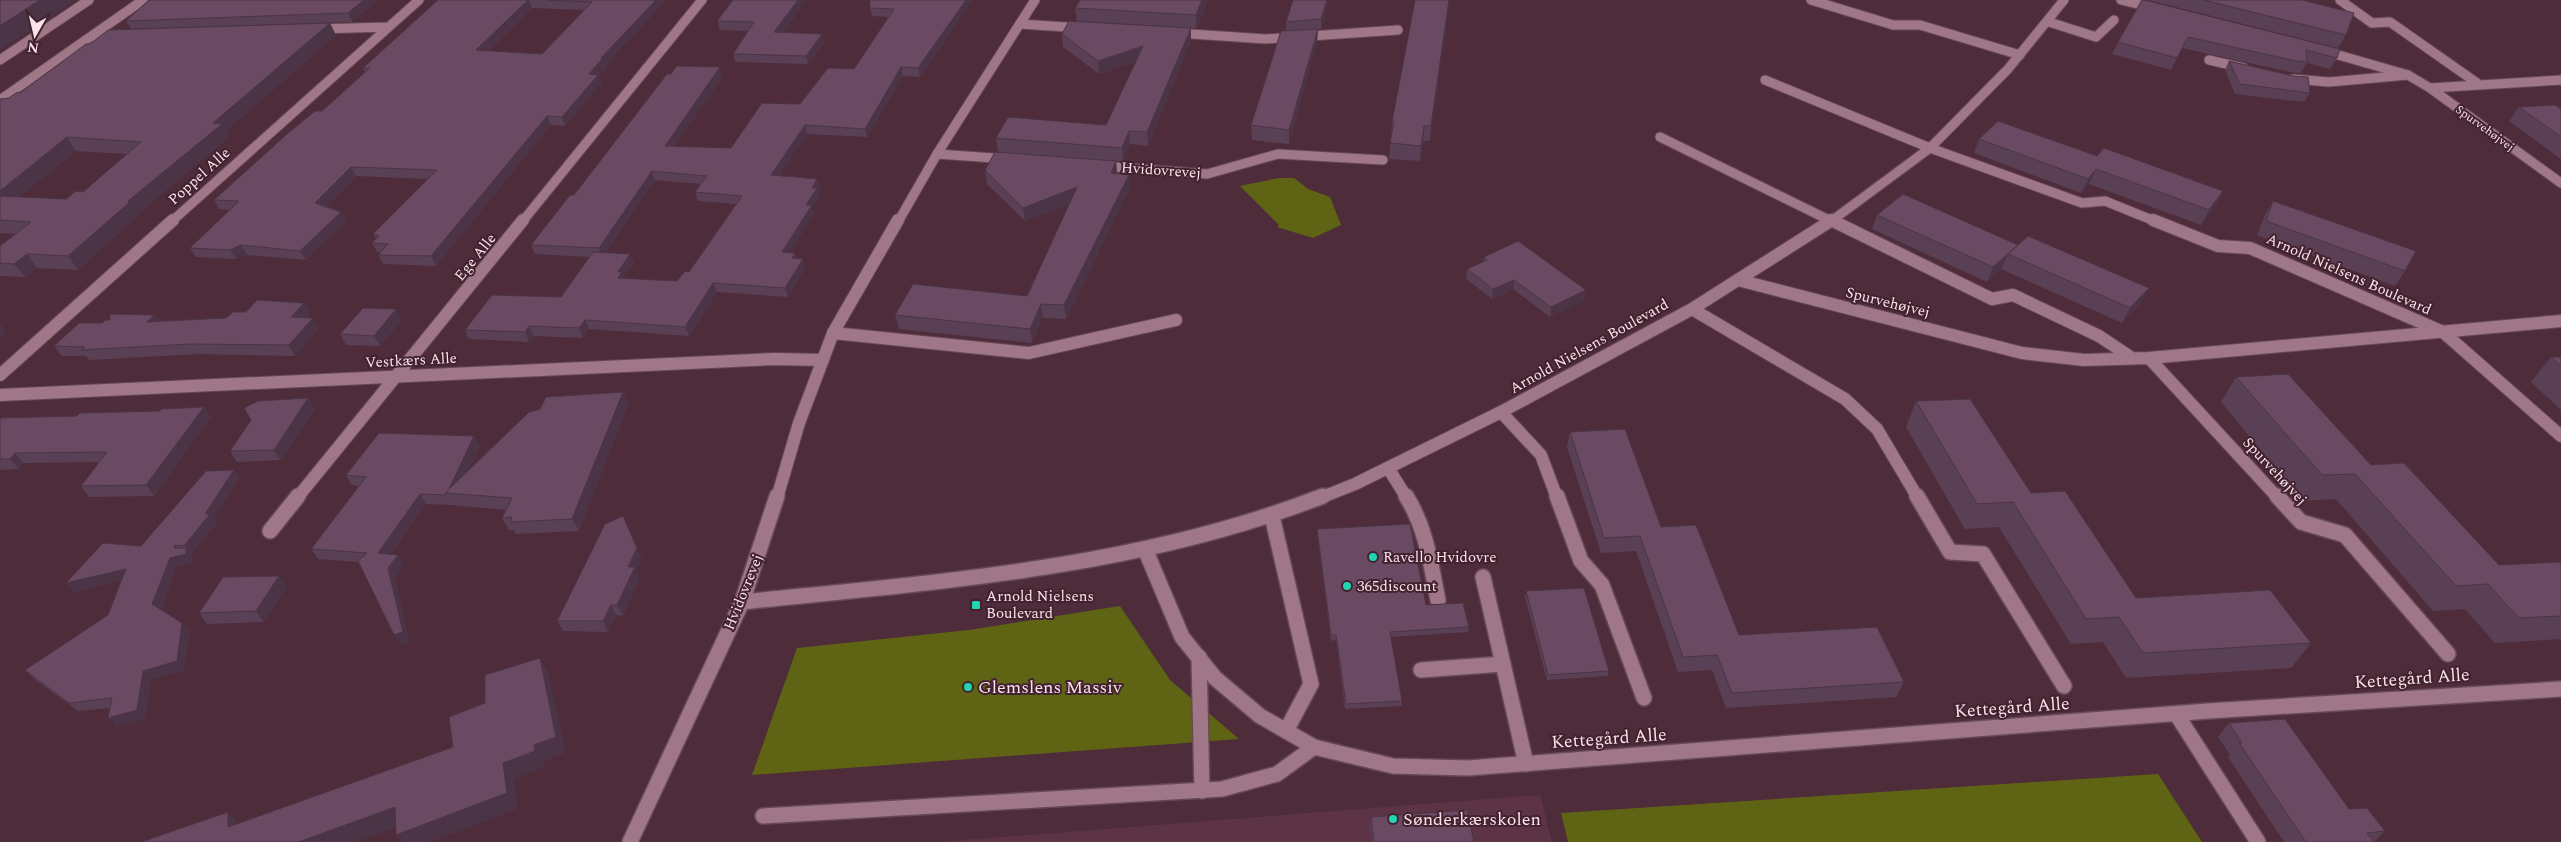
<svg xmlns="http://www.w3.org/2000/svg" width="2561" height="842" font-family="Spectral,serif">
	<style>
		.built { fill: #5d3445 }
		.green { fill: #5f6415 }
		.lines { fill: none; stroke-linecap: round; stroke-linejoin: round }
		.lane-far2-casing { stroke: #674956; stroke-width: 11 }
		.lane-far1-casing { stroke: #674956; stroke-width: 14 }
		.lane-casing { stroke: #674956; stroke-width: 18 }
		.street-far2-casing { stroke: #674956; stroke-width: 11 }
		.street-far1-casing { stroke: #674956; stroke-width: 14 }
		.street-casing { stroke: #674956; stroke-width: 18 }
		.secondary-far2-casing { stroke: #674956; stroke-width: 11 }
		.secondary-far1-casing { stroke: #674956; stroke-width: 14 }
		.secondary-casing { stroke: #674956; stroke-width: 18 }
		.lane-far2 { stroke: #a07787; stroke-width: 9 }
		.lane-far1 { stroke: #a07787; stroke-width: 12 }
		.lane { stroke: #a07787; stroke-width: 15 }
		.street-far2 { stroke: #a07787; stroke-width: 9 }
		.street-far1 { stroke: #a07787; stroke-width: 12 }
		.street { stroke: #a07787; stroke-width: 15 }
		.secondary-far2 { stroke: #a07787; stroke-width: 9 }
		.secondary-far1 { stroke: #a07787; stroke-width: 12 }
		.secondary { stroke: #a07787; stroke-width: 15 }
		.wall { fill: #5a4054; fill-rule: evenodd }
		.shaded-wall { fill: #4a3445 }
		.building { fill: #694a62; stroke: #4a3445 }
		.poi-dot { fill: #20d5b0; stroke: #432230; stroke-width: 2 }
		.labels { text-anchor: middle; stroke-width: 4; stroke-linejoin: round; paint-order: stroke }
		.far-street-label { font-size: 12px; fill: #fae2eb; stroke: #432230 }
		.street-label { font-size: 15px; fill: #fae2eb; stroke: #432230 }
		.poi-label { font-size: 15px; fill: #fae2eb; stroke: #432230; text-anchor: start }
		.near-street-label { font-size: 18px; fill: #fae2eb; stroke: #432230 }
		.near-poi-label { font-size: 18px; fill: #fae2eb; stroke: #432230; text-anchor: start }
	</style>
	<rect width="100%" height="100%" fill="#4e2c3a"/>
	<path class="built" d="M1540,795L1552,842H939Z"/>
	<path class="green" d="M1279,178H1294L1308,189L1330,197L1341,225L1313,238L1277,227L1279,225L1240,186Z
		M1120,606L1170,680L1239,739L752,775L797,648L969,630Z
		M2158,774L2202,842H1568L1561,813Z"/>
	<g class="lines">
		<defs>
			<path id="lane-far2" d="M2049,22L2096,37L2114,20
				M0,60L89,0
				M2209,60L2244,68
				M2293,79L2329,82L2408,75"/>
			<path id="lane-far1" d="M1388,468L1407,498"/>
			<path id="lane" d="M1406,496C1426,527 1431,565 1438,600
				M1272,516L1311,684L1286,731
				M1483,577L1526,764
				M1199,657L1202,791
				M1421,670L1503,664
				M763,816L1222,789L1277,774L1314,747"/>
			<path id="street-far2" d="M1811,0L1893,25H1920L2020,55
				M2121,0L2154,8
				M2340,0L2372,23L2390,22L2477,83
				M1020,24L1081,28
				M316,29L389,27
				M1176,33L1266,39L1398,30
				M91,37L116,36
				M2321,50L2408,75L2430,88L2561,183
				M1765,80L1930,148L2082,203L2105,201L2157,222
				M2430,88L2561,80
				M0,100L143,0
				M1660,137L1833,222
				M937,154L1008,159
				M1101,166L1207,174L1278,154L1383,160
				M171,222L419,0
				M522,222L702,0"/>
			<path id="street-far1" d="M1831,220L1992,299L2013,295L2099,336L2132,358
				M2153,220L2218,246L2250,248L2443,332L2561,436
				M1738,280L2022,353L2084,360L2149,358L2561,321
				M1692,309L1845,399L1877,429L1918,498
				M833,333L1029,353L1176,320
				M2149,358L2278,498
				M0,375L173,220
				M0,395L775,359L823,360
				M1501,412L1541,455L1557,498
				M297,498L523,220"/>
			<path id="street" d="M1557,496L1581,561L1602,585L1644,698
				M1917,496L1950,552L1983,554L2064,686
				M2277,496L2301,522L2345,535L2448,654
				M270,531L298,496
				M2177,715L2258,842"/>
			<path id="secondary-far2" d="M898,222L937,154L1035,0
				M1830,222L1930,148L2008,69L2064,0"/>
			<path id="secondary-far1" d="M777,498L799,423L833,333L898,220
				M1320,498L1355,484L1501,412L1692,309L1832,220"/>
			<path id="secondary" d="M1145,549L1182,637L1215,678L1260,716L1314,747L1393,766L1468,768L2208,711L2561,689
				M742,602C938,582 1138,568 1323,496
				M630,842L742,602L777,496"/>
		</defs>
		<use href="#lane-far2" class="lane-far2-casing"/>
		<use href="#lane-far1" class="lane-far1-casing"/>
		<use href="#lane" class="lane-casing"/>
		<use href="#street-far2" class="street-far2-casing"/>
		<use href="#street-far1" class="street-far1-casing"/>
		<use href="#street" class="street-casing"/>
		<use href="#secondary-far2" class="secondary-far2-casing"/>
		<use href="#secondary-far1" class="secondary-far1-casing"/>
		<use href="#secondary" class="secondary-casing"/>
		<use href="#lane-far2" class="lane-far2"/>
		<use href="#lane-far1" class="lane-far1"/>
		<use href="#lane" class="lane"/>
		<use href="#street-far2" class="street-far2"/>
		<use href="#street-far1" class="street-far1"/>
		<use href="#street" class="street"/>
		<use href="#secondary-far2" class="secondary-far2"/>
		<use href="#secondary-far1" class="secondary-far1"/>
		<use href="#secondary" class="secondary"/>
	</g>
	<path class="wall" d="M149,0H378L352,22L131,29L126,21Z
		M438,0H666L606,65L607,67L599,76L602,83L565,126L551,125L436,266L383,264L378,255L380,252H377L372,243L376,239L373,234L428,179L356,176L326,206L341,212L346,221L306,260L247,255L236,259L196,257L190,248L230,210L219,209L214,200L322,111L365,72L363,68ZM532,8L584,10L542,54L488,51Z
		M733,0H804V2L783,33L822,34L824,43L808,64L735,62L733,54L748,31L720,30L717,21Z
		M870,0H973L920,77L903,76L867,137L807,134L779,175L817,179L820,188L818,191L819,197L812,208L814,214L790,252L795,253L797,258L803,259L805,268L788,297L717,292L689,336L589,329L583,338L534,336L529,342L469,339L465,330L561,297L590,257L535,254L531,245L574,195L671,74L723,76L674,147L731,148L800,104L854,69L888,17L872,16L870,8ZM655,180L701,184L695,192L698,201L736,204L689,272L677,281L624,279V277L634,263L630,254L605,253Z
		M1208,0L1196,28L1077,21L1075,8Z
		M1293,0H1329L1321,29H1318L1317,42L1289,144L1252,140L1251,125L1286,31V22Z
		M1415,0H1450L1430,141H1423L1420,161L1389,159L1392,122Z
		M2142,0L2337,58L2330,69L2307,63L2301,73L2290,72L2182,48L2171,70L2112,54L2118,42Z
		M2148,0H2302L2346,35L2338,48Z
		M1062,34L1191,41L1148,146L1130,144L1123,161H1116L1117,174L1130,188L1066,319L1043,318L1032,343L899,329L895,315L1027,296L1070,204L1025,221L987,184L985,170L998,152L996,138L1106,125L1136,62L1099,74L1063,47Z
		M336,35L226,131L229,137L138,214L139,215L78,270L37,268L25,277L0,276V246L15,234L0,233V99L9,98L21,92ZM76,151L127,154L83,192L66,199L19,197Z
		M2229,61L2293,76L2310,93L2304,102L2235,94L2225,70Z
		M2519,107L2561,109V159L2509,121Z
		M1979,139L2223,191L2216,205L2201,225L2089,184L2081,193L1974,153Z
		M2273,201L2405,271L2395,286L2257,235L2265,215Z
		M1877,215L2018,245L2149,288L2141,303L2122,323L2001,269L2002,268L1987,282L1872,229Z
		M1484,257L1585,300L1550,317L1513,289L1492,299L1466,279L1467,269L1483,262Z
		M304,303L310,313L306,318H313L319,328L295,356L198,354L89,360L86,356H62L54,346L110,320L154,315L159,321L226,318L246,312Z
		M396,309L402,320L380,346L346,345L340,334Z
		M2551,357H2561V410L2531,382Z
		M2236,377L2371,465L2499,565L2561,562V639L2495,643L2465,609L2433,611L2336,499L2303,501L2221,402Z
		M623,392L628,405L579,531L516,534L514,530H509L502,518L506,510L452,505L426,504L390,555L404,565L395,578L409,642L401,645L358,562L318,559L311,549L359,486L352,485L346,475L480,446L468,470Z
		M308,398L315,409L281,460L237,462L230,451Z
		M1916,401L2031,493L2136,598L2311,643L2291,668L2126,678L2103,642L2071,644L1999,527L1965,529L1906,427Z
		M204,407L211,417L154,496L89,497L81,486L99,462L24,463L19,469L0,470V418L77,416L160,411Z
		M1570,432L1661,527L1739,635L1904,682L1896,697L1726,708L1712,670L1678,672L1636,551L1601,553L1567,447Z
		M240,478L214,519L217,523L191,554L193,557V562L177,566L161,609L182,623L190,632L184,670L151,680L145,719L116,727L110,708L78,711L34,679L25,670L108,615L121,580L74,592Z
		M1317,529L1426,605L1469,627L1468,632L1391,637L1402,701V706L1345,709L1336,640L1331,641L1317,534Z
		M642,558L636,570L640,578L623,616L616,615L608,632L563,631L557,621Z
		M287,586L264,622L207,624L199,613Z
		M1526,591L1609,671L1608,676L1547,680L1525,597Z
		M2229,723L2349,809L2385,831L2374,842H2284L2228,757L2230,755L2218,737Z
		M1371,817L1474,842H1372L1370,827Z"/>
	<path class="shaded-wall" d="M40,0H74L56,14L0,50V26Z
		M364,0H378L352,22L348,13Z
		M528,0H529L532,8L480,58L476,50Z
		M656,0H666L606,65L607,67L599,76L602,83L565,126L562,117L589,74L601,58Z
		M798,0H804V2L777,41L774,32Z
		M966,0H973L920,77L918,68Z
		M1202,0H1208L1196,28V15Z
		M1327,0H1329L1321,29V19Z
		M1449,0H1450L1430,141L1431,126Z
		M330,23L336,35L226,131L229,137L138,214L139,215L78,270L68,256L213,123Z
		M1191,28V41L1148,146L1147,132Z
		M1318,29L1317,42L1289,144V130Z
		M822,34L824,43L808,64L806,56Z
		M1143,46L1144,59L1099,74L1098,61Z
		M720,67L723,76L668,155L665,146Z
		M901,67L903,76L867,137L865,129Z
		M547,116L551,125L436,266L431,256Z
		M805,125L807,134L774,184L771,175Z
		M1424,126L1423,141L1420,161L1421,146Z
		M1129,131L1130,144L1123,161L1122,148Z
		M67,137L76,151L0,212V191Z
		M1116,161L1117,174L1111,173Z
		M351,167L356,176L320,212L315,203Z
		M2096,169L2089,184L2081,193L2088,179Z
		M652,171L655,180L602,257L599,248Z
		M1129,175L1130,188L1066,319L1064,305Z
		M817,179L820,188L818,191L819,197L812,208L814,214L785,261L782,252L806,205L812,188Z
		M1077,187L1079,201L1025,221L1023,208Z
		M2223,191L2216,205L2201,225L2209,210Z
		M341,212L346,221L306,260L300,251Z
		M241,245L247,255L236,259L230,250Z
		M2018,245L2008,254L2002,268L1987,282L1993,267Z
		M795,253L798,262L792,258Z
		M27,254L37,268L25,277L14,264Z
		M630,254L634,263L624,277L625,281L618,278V272Z
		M803,259L805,268L788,297L785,288Z
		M1514,280L1513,289L1492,299L1493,289Z
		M713,283L717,292L689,336L685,327Z
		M2149,288L2141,303L2122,323L2130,308Z
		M1586,290L1585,300L1550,317L1551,307Z
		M304,303L310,313L297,327L291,317Z
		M1041,304L1043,318L1032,343L1030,329Z
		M396,309L402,320L380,346L374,336Z
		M154,315L161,325L147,322Z
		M313,318L319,328L295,356L289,345Z
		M585,320L589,329L583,338L579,328Z
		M0,323L7,332L0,338Z
		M529,326L534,336L529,342L525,332Z
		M623,392L628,405L579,531L572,519Z
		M308,398L315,409L281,460L274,450Z
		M204,407L211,417L154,496L146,485Z
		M474,436L480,446L457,494L447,493Z
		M15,453L24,463L19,469L10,459Z
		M234,470L240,478L214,519L217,523L191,554L193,557V562L177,566L160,613L152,604L175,545L182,554L186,548L184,546Z
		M420,494L426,504L384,563L378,553Z
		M623,516L642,558L636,570L640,578L623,616L617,605L628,567Z
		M398,555L404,565L395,578L409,642L401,645L394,635L388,568Z
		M126,569L133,577L74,592L66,583Z
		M279,576L287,586L264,622L256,611Z
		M611,605L616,615L608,632L603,621Z
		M182,623L190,632L184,670L151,680L145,719L116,727L108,718L143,671Z
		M540,658L549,674L566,753L544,761L545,767L514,779L518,809L431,842H402L396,835L503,763L534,745Z
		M395,807L408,823L357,842H299Z
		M228,812L243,828L228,827Z"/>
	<path class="building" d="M0,0H40L0,26Z
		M149,0H364L348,13L126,21Z
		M438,0H528L476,50L542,54L592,2L547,0H656L601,58H603L589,74L598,75L562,117L547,116L431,256L378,255L388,244L372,243L379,236L373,234L437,170L351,167L315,203L341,212L300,251L241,245L230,250L190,248L239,201L214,200L287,134L315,111H322L370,68H363Z
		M733,0H798L774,32L822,34L806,56L733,54L754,22L717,21Z
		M870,0H966L918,68L901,67L865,129L805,125L771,175L817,179L812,188H817L806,205H812L782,252L795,253L792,258L803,259L785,288L713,283L685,327L585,320L579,328L529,326L525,332L465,330L492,295L561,297L593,252L630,254L618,272H622L618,278L677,281L685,271L689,272L742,196L695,192L707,176L652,171L599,248L531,245L570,195H574L667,74H671L677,66L720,67L665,146L731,148L762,103L800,104L828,68L854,69L894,9L870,8Z
		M1080,0H1202L1196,15L1075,8Z
		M1293,0H1327L1321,19L1286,22Z
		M1415,0H1449L1431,126H1424L1421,146L1390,143L1394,122H1392Z
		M2142,0H2144L2340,49L2337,58L2306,50L2307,62L2296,61L2188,37L2177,58L2118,42Z
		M2203,0H2302L2354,13L2346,35Z
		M1069,21L1191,28L1147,132L1129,131L1122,148L996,138L1008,117L1106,125L1143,46L1098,61L1062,34Z
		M330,23L213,123L222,124L128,201L130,202L68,256L27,254L14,264L0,263V246L31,222L0,220V196L66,199L76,191L83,192L141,142L67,137L0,191V99L9,98L16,93L21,92L86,44H90L108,30Z
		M1318,29L1289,130L1251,125L1281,31Z
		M2229,61L2293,76L2308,77L2310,93L2240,84Z
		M2555,105L2561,109V137L2519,107Z
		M1998,121L2097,156L2104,148L2223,191L2209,210L2096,169L2088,179L1979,139Z
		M995,152L1116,161L1111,173L1129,175L1064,305L1041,304L1030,329L895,315L913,284L1027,296L1077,187L1023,208L985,170Z
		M1903,194L2018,245L1993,267L1877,215Z
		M2273,201L2416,251L2405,271L2266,221Z
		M2028,236L2149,288L2130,308L2008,254Z
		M1518,241L1586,290L1551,307L1514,280L1493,289L1467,269L1487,260L1484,257Z
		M257,300L304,303L291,317L313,318L289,345L191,344L81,350L85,347L54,346L79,323H102L106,320H110V314L154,315L147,322L226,318L233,312H246Z
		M363,308L396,309L374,336L340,334Z
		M2551,357H2561V366Z
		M2288,374L2371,465L2404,463L2499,565L2561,562V616L2519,618L2488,584L2456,586L2355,474L2322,475L2236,377Z
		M623,392L572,519L510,522L512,517L502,518L512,498L445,493L529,412L540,409L546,397Z
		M308,398L274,450L230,451L251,420L244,408L258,401Z
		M1970,399L2031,493L2065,491L2136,598L2270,590L2311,643L2143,653L2119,617L2086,619L2013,502L1977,504L1916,401Z
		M204,407L146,485L81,486L107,452L15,453L10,459H0V418L77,416L80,413L160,411L162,409Z
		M1625,429L1661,527L1696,525L1739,635L1877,627L1904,682L1732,693L1717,655L1683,657L1640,536L1604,538L1570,432Z
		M379,433L474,436L449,489L445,493L446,495L420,494L378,553L398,555L388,568L403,632L394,635L358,561L367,553L311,549L366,477L346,475Z
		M234,470L205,514H210L184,546L175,545L174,548H186V554L170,558L152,604L182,623L177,661L143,671L137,710L108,718L112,698L69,703L25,670L108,615L126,569L66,583L103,543L141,546L206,471Z
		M623,516L637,548L628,567H635L617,605H611L603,621H557L605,524Z
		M1410,524L1426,605L1463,603L1469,627L1390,632L1402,701L1346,704L1336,635H1331L1317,529Z
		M279,576L256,611L199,613L223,577Z
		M1584,588L1609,671L1548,675L1526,591Z
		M540,658L556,737L534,745L535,751L503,763L507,793L396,835L395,807L299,842H141L228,812V827L453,747L449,717L485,703V675Z
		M2285,719L2349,809L2367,808L2385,831L2367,833L2374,842H2306L2239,743H2242L2229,723Z
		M1467,810L1474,842H1374L1371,817Z"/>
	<g class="poi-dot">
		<circle cx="1373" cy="557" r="5"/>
		<circle cx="1347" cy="586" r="5"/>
		<rect x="971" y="600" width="10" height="10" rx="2.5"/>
		<circle cx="968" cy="687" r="5"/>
		<circle cx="1393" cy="819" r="5"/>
	</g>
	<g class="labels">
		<g class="far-street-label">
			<text transform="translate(2485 128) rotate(36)" y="4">Spurvehøjvej</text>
		</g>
		<g class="street-label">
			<text transform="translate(1161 170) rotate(4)" y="5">Hvidovrevej</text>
			<text transform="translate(199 176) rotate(-42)" y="5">Poppel Alle</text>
			<text transform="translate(475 257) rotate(-51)" y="5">Ege Alle</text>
			<text transform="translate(2349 274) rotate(24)" y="5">Arnold Nielsens Boulevard</text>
			<text transform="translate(1888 302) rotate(14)" y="5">Spurvehøjvej</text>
			<text transform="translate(1589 346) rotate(-29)" y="5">Arnold Nielsens Boulevard</text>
			<text transform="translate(411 360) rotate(-3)" y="5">Vestkærs Alle</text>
			<text transform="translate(2275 471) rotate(47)" y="5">Spurvehøjvej</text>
			<text transform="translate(743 592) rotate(-68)" y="5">Hvidovrevej</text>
		</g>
		<g class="poi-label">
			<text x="1383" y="562">Ravello Hvidovre</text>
			<text x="1357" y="591">365discount</text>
			<text x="986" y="601">Arnold Nielsens<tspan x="986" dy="17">Boulevard</tspan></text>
		</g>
		<g class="near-street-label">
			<text transform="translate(2412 678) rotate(-4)" y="6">Kettegård Alle</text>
			<text transform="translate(2012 707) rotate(-4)" y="6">Kettegård Alle</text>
			<text transform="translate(1609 738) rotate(-4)" y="6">Kettegård Alle</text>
		</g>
		<g class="near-poi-label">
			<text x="978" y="693">Glemslens Massiv</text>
			<text x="1403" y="825">Sønderkærskolen</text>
		</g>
	</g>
	<g transform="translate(35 35) rotate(188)" stroke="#432230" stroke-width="4" paint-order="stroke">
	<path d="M0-4L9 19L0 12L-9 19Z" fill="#fae2eb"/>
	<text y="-8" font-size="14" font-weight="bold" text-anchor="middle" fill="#fae2eb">N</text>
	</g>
</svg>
